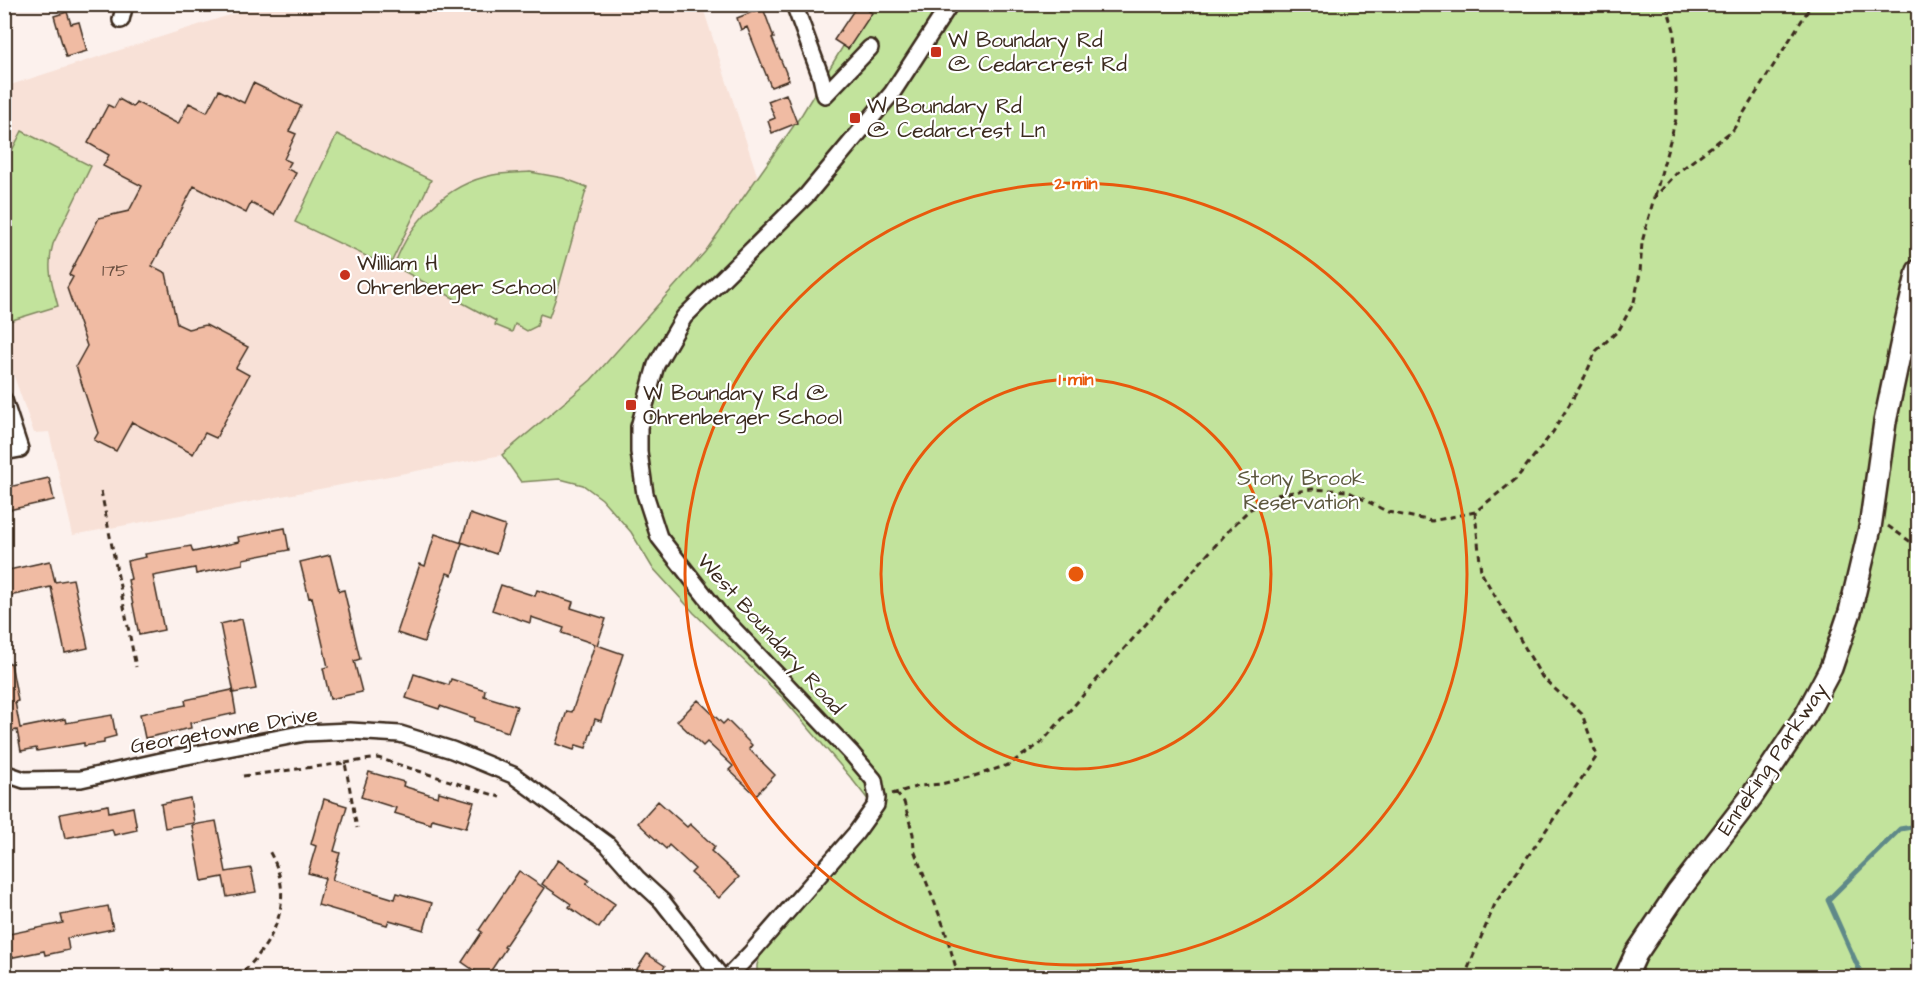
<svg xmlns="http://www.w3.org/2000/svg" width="1923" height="982" font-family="'Architects Daughter',sans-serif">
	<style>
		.built { fill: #f8e1d7 }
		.green { fill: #c2e39c; stroke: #7e865d; stroke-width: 1.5 }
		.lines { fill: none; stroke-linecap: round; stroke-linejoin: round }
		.stream { stroke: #5f8989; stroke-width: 5 }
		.building { fill: #f0bba3; stroke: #3b2a1e; stroke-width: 1.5 }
		.street-casing { stroke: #3b2a1e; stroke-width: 20 }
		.secondary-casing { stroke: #3b2a1e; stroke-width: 26 }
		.path { stroke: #3b2a1e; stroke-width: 3; stroke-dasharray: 6 4.5; stroke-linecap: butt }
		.street { stroke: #fff; stroke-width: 15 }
		.secondary { stroke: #fff; stroke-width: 21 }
		.ring { fill: none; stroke: #e8590c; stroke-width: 3 }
		.poi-dot { fill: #c8321e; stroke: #fff; stroke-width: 2 }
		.labels { text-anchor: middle; stroke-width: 4.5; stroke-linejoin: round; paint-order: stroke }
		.number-label { font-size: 18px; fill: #684e3f }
		.poi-label { font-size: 21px; fill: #3b2a1e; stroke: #fff; text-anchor: start }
		.park-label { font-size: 21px; fill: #5d583e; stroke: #fff }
		.street-label { font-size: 21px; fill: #3b2a1e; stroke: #fff }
		.centre { fill: #e8590c; stroke: #fff; stroke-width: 3 }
		.ring-label { font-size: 18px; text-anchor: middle; font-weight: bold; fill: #e8590c; stroke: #fff; stroke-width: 4.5; stroke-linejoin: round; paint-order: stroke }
	</style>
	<rect width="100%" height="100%" fill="#fcf1ed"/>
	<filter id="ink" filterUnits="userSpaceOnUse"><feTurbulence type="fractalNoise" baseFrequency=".0167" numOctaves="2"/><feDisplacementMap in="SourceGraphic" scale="12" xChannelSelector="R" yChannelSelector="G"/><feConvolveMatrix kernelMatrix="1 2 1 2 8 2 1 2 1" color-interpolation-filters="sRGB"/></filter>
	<g filter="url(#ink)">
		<path class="built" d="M261,5H702L758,178L705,252L591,380L502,455L73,535L49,432L34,433L5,351L4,87Z"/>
		<path class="green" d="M868,5H1918V977H757V965L764,945L873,806L851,778L783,698L694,613L652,567L631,532L602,499L583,485L560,479L521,482L502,455L591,380L705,252L802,114Z
			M22,131L91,166L53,244C46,268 52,283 58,306L9,321L4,307L5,164Z
			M337,134L431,180L389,267L295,222Z
			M530,172L563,178L587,187L555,300L549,317L540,314L537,326L527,331L515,324L512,332L495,325L496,321L394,266C409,223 446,184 493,175C505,173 518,173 530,172Z"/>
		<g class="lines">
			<path class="stream" d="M1863,978L1828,900L1900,829L1918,826"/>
		</g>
		<path class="building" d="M858,4L872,13L848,49L834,40Z
			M763,8L774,38H772L789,80L771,87L747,27L741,30L737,18Z
			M67,12L71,24L79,22L87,51L66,57L54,16Z
			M253,83L301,106L289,131L296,134L284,159L291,162L287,169L296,173L274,215L251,203L246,213L194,186L152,266L166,273L177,324L188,329L206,325L248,347L236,368L249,375L216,438L205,433L193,454L132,422L116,451L94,440L98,433L76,366L87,346L67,288L73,277L69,275L99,218L129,211L142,186L103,166L109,155L88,143L108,105L114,108L119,99L133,107L136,102L178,124L189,103L207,112L219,90L244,103Z
			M786,94L797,123L772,133L768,121L775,118L768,101Z
			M49,478L54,500L4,511V488Z
			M470,514L505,526L496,554L461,542Z
			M285,528L289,550L243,559V564L196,574L195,568L153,576L164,630L139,635L128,580L131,579L127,561L146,557L145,554L191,546L193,552L239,542L238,537Z
			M435,534L462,543L452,575L447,573L424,642L397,633L420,564L425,566Z
			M330,555L339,591L344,590L360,659L354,661L362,692L330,699L323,668L328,667L312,597L309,598L300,562Z
			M50,561L55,582L73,579L88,648L65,653L51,587L4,597V571Z
			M501,585L535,596L537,590L573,602L571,608L606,619L597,645L623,654L601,721L595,719L586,748L576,745L574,750L556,744L567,711L572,712L595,644L562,633L564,628L531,617L530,623L492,610Z
			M242,619L256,689L234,693L220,624Z
			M4,663H11L18,701L15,702L20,728L65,719L66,723L112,715L116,736L104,739V743L84,746V743L37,751L36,748L21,751L17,730L4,733Z
			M414,674L449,685L451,679L485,690L484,696L517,706L508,732L474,721L475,718L440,706L439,709L406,698Z
			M232,690L236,713L190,723L191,728L145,738L140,714L186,705L185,700Z
			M698,700L723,724L727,720L752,745L749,749L775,775L756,795L729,770L733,766L707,742L703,746L677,721Z
			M369,772L404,782L403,786L438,797L439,792L474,802L466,828L432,819L431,824L394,813L396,808L361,797Z
			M190,798L194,823L165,828L161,804Z
			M324,799L347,806L334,851L340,853L332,880L395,899L397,893L432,903L424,930L389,920L387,925L318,905L325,878L308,873L316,846L311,844Z
			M658,801L687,827L690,824L715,847L711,851L739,877L719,898L691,873L695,869L669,845L666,849L638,823Z
			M108,805L109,812L133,807L137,830L114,835L112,829L65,838L60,814Z
			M216,821L226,872L251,868L256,892L227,897L223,877L202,881L192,825Z
			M558,860L589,880L586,884L615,904L599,928L569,907L571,904L542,884Z
			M519,871L544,888L504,947L506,948L486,978H485L462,962L482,932L479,930Z
			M108,906L113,929L67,938L69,950L45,955L44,951L4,959V935L63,923L61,915Z
			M647,954L665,966L657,978H631Z"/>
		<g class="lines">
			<defs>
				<path id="street" d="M794,4L821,77L825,95
					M121,20L125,4
					M825,95L870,48
					M4,400L20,449L4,452
					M4,773L24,780L81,779L161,761L305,733L350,731L400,734L452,750L513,775L607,844L637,878L662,901L722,978
					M727,978L750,954L856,833L876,805L877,798L874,780L852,754L720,615L659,537L645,494L639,452V427L656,365L684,317L807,195L892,93L950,4"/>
				<path id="secondary" d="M1625,978L1636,954L1677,893L1752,796L1806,715L1831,668L1850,612L1870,528L1885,422L1905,327L1918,271"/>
			</defs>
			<use href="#street" class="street-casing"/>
			<use href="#secondary" class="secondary-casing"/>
			<path class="path" d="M1655,196L1677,115L1674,30L1666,4
				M101,491L136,667
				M1888,526L1918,547
				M345,763L378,758L500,797
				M243,776L345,763L357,828
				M896,793L904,802L913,834L914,850L944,927L959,978
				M892,794L919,786L941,784L974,776L1008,765L1041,743L1229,530L1249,510L1276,495L1312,489L1347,491L1388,512L1432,521L1475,512L1516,479L1553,432L1582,383L1596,351L1619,330L1634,302L1640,273L1642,242L1654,198L1677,173L1733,130L1812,4
				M236,978C275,945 297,898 269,851
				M1464,978L1495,904L1597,756L1582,714L1542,677L1481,572L1475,512"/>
			<use href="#street" class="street"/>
			<use href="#secondary" class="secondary"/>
		</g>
	</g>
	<g class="ring">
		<circle cx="1076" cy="574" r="195"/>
		<circle cx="1076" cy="574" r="391"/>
	</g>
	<g class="poi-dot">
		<rect x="930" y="46" width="12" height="12" rx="3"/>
		<rect x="849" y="112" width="12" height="12" rx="3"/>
		<circle cx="345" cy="275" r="6"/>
		<rect x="625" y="399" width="12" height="12" rx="3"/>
	</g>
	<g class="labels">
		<g class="number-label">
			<text x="115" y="276">175</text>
		</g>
		<g class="poi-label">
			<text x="948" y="47">W Boundary Rd<tspan x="948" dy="24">@ Cedarcrest Rd</tspan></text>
			<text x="867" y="113">W Boundary Rd<tspan x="867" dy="24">@ Cedarcrest Ln</tspan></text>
			<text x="357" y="270">William H<tspan x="357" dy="24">Ohrenberger School</tspan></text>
			<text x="643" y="400">W Boundary Rd @<tspan x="643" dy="24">Ohrenberger School</tspan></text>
		</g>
		<g class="park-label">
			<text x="1301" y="485">Stony Brook<tspan x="1301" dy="24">Reservation</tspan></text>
		</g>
		<g class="street-label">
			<text transform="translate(771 634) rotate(48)" y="7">West Boundary Road</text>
			<text transform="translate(224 730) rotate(-10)" y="7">Georgetowne Drive</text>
			<text transform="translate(1772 759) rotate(-56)" y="7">Enneking Parkway</text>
		</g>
	</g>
	<circle cx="1076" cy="574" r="9" class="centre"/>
	<g class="ring-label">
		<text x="1076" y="189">2 min</text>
		<text x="1076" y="385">1 min</text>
	</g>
	<rect width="1923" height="982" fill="none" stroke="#fff" stroke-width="24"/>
	<rect x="12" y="12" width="1899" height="958" fill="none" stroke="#3b2a1e" stroke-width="2" filter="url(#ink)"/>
</svg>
